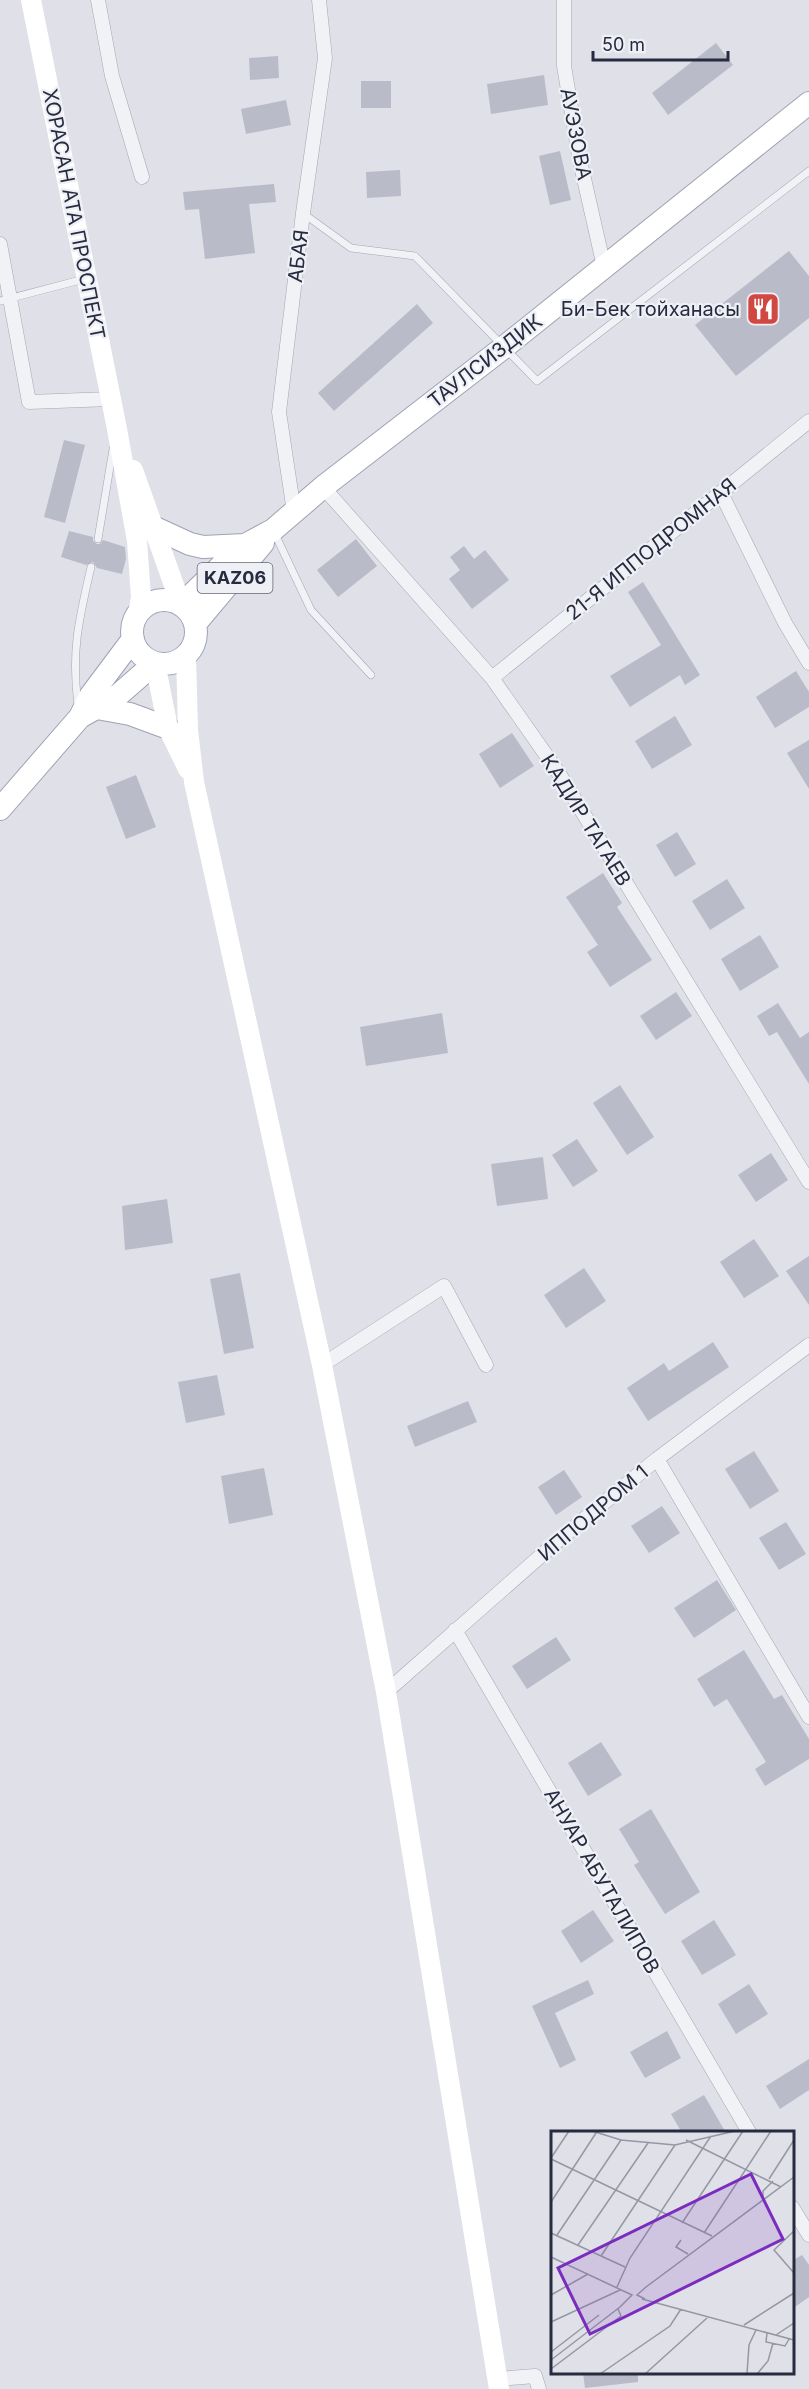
<svg xmlns="http://www.w3.org/2000/svg" width="809" height="2389" font-family="Inter,sans-serif">
	<style>
		.building { fill: #b9bbc8 }
		.lines { fill: none; stroke-linecap: round; stroke-linejoin: round }
		.service-casing { stroke: #a4a6b2; stroke-width: 8 }
		.minor-casing { stroke: #a4a6b2; stroke-width: 15 }
		.primary-casing { stroke: #9ea2b4; stroke-width: 24 }
		.service { stroke: #f1f2f6; stroke-width: 7 }
		.minor { stroke: #f1f2f6; stroke-width: 14 }
		.secondary { stroke: #fff; stroke-width: 20 }
		.primary { stroke: #fff; stroke-width: 22 }
		.labels { text-anchor: middle; stroke-width: 4.5; stroke-linejoin: round; paint-order: stroke }
		.shield { fill: #eef0f6; stroke: #636676; stroke-width: 1.5 }
		.shield-label { font-size: 18px; font-weight: bold; fill: #272b3f }
		.street-label { font-size: 20px; fill: #272b3f; stroke: #eef0f6 }
		.poi-label { font-size: 20px; fill: #272b3f; stroke: #eef0f6; text-anchor: end }
		.inset-road { fill: none; stroke: #9598a4; stroke-width: 1.5 }
		.view { fill: #7b2cbf; fill-opacity: 0.15; stroke: #7b2cbf; stroke-width: 3 }
		.inset-edge { fill: none; stroke: #272b3f; stroke-width: 3 }
	</style>
	<rect width="100%" height="100%" fill="#dfe0e8"/>
	<path class="building" d="M716,43L733,65L668,115L652,93Z
		M278,56L279,78L250,80L249,58Z
		M544,75L548,105L491,114L487,84Z
		M361,81H391V108H361Z
		M286,100L291,125L246,134L241,109Z
		M560,151L571,200L550,205L539,156Z
		M400,170L401,196L367,198L366,172Z
		M274,184L276,202L249,204L255,253L205,259L199,209L185,210L183,192Z
		M789,251L809,276V318L736,376L695,325Z
		M417,304L433,323L334,411L318,393Z
		M64,440L85,445L65,523L44,517Z
		M69,531L93,537V541L97,544H100L103,540L125,547L126,559L122,574L97,568L93,562L86,565L61,557Z
		M356,539L377,566L338,597L317,570Z
		M464,546L474,559L485,550L509,580L472,609L449,579L460,570L450,557Z
		M643,582L700,675L685,685L680,675L630,707L610,676L661,645L628,592Z
		M796,671L809,692V707L775,728L756,697Z
		M675,716L692,745L652,769L635,741Z
		M512,733L534,766L500,788L479,754Z
		M809,740V789L787,753Z
		M136,775L156,827L126,839L106,787Z
		M677,832L696,864L675,877L656,845Z
		M603,873L622,903L617,907L652,960L610,987L587,952L598,945L566,897Z
		M727,879L745,908L710,930L692,901Z
		M760,935L779,967L740,991L721,959Z
		M676,992L692,1016L656,1040L640,1016Z
		M778,1003L800,1038L809,1032V1084L777,1032L769,1036L757,1016Z
		M442,1013L448,1053L366,1066L360,1027Z
		M620,1085L654,1137L627,1155L593,1103Z
		M577,1139L598,1171L573,1187L552,1155Z
		M771,1153L788,1180L756,1202L738,1175Z
		M543,1157L548,1199L497,1206L491,1164Z
		M167,1199L173,1243L125,1250L122,1206Z
		M754,1239L779,1276L744,1298L720,1262Z
		M809,1256V1305L786,1271Z
		M584,1268L606,1301L566,1328L544,1295Z
		M240,1273L254,1348L224,1354L210,1279Z
		M713,1342L729,1367L648,1421L627,1388L664,1363L669,1371Z
		M217,1375L225,1415L186,1423L178,1382Z
		M468,1401L477,1422L415,1447L407,1426Z
		M754,1451L779,1491L750,1509L725,1469Z
		M264,1468L273,1515L229,1524L221,1476Z
		M564,1470L582,1497L556,1515L538,1487Z
		M662,1506L680,1533L649,1553L631,1526Z
		M786,1522L806,1554L779,1570L759,1538Z
		M717,1580L736,1610L694,1638L674,1608Z
		M556,1637L571,1660L527,1689L512,1666Z
		M744,1650L774,1699L782,1695L809,1739V1759L765,1786L755,1769L766,1762L727,1699L714,1707L697,1679Z
		M601,1742L622,1775L588,1796L568,1763Z
		M651,1809L700,1892L665,1914L634,1865L639,1862L619,1829Z
		M593,1910L614,1941L581,1963L561,1931Z
		M714,1920L736,1955L702,1975L681,1941Z
		M588,1980L594,1994L555,2013L576,2060L560,2068L532,2006Z
		M749,1984L768,2014L736,2034L718,2004Z
		M667,2031L681,2058L645,2078L630,2052Z
		M809,2059V2090L780,2109L766,2086Z
		M704,2095L726,2133H682L671,2114Z
		M802,2255L809,2265V2297L792,2309V2261Z
		M583,2373H638V2382L585,2388Z"/>
	<g class="lines">
		<defs>
			<path id="service" d="M304,214L351,248L415,256L537,381L809,171
				M0,301L84,279
				M274,532L311,610L371,675
				M98,539L113,449
				M78,705C71,651 79,619 91,567"/>
			<path id="minor" d="M98,0L112,76L142,177
				M564,0V66L580,161L604,267
				M0,244L29,402L111,399
				M323,487L492,678L558,772L809,1182
				M721,493L785,623L809,663
				M294,512L279,412L303,213L325,58L319,0
				M492,678L809,421
				M322,1365L444,1286L486,1365
				M657,1459L809,1717
				M455,1630L749,2132
				M386,1692L561,1538L657,1459L809,1345
				M792,2207L809,2235
				M497,2379L535,2376L539,2389"/>
			<path id="primary" d="M155,528L190,544L203,547L245,545
				M132 632a32 32 0 1 1 64 0a32 32 0 1 1-64 0Z
				M181,605L223,564L245,545L273,530L323,487L503,348L809,103
				M195,624L263,543
				M97,708L130,714L168,728
				M80,717L116,697L155,663
				M0,809L80,717L91,695L133,639"/>
		</defs>
		<use href="#service" class="service-casing"/>
		<use href="#minor" class="minor-casing"/>
		<use href="#primary" class="primary-casing"/>
		<use href="#service" class="service"/>
		<use href="#minor" class="minor"/>
		<path class="secondary" d="M31,0L117,429L137,541L141,597L138,614
			M133,470L181,605
			M186,655L188,730L194,782L322,1365L386,1692L499,2389
			M155,663L168,728L188,769"/>
		<use href="#primary" class="primary"/>
	</g>
	<defs>
		<symbol id="restaurant-square" viewBox="-11 -11 22 22"><rect x="-9" y="-9" width="18" height="18" rx="4" fill="#d04841" stroke="#eef0f6"/><path d="M-5-6h1v4h1v-4h1v4h1v-4h1v5L-1.5 .5V6h-2V.5L-5-1ZM5-6V6H3V1.5H1.5Q1.5-4 5-6Z" fill="#fff"/></symbol>
	</defs>
	<g fill-rule="evenodd">
		<use href="#restaurant-square" x="744" y="290" width="38" height="38"/>
	</g>
	<g class="labels">
		<rect class="shield" x="197.5" y="563" width="75" height="30" rx="4.5"/>
		<g class="shield-label">
			<text x="235" y="584">KAZ06</text>
		</g>
		<g class="street-label">
			<text transform="translate(576 134) rotate(79)" y="7">АУЭЗОВА</text>
			<text transform="translate(74 214) rotate(79)" y="7">ХОРАСАН АТА ПРОСПЕКТ</text>
			<text transform="translate(298 256) rotate(-83)" y="7">АБАЯ</text>
			<text transform="translate(485 361) rotate(-38)" y="7">ТАУЛСИЗДИК</text>
			<text transform="translate(651 549) rotate(-39)" y="7">21-Я ИППОДРОМНАЯ</text>
			<text transform="translate(586 820) rotate(58)" y="7">КАДИР ТАГАЕВ</text>
			<text transform="translate(593 1513) rotate(-40)" y="7">ИППОДРОМ 1</text>
			<text transform="translate(602 1881) rotate(60)" y="7">АНУАР АБУТАЛИПОВ</text>
		</g>
		<g class="poi-label">
			<text x="740" y="316">Би-Бек тойханасы</text>
		</g>
	</g>
	<g transform="translate(551 2131)">
		<rect width="243" height="243" fill="#dfe0e8"/>
		<path class="inset-road" d="M41,0L70,9L124,14L184,0M135,9L230,56M0,27L18,0M0,28L161,105M218,48L243,9M212,69V60L222,50M0,71L45,2M131,92L192,0M243,100L223,119L243,142M0,102L74,136M153,102L220,0M6,104L70,9M130,109L125,116L137,123M27,114L97,12M50,125L124,14M0,126L81,164L69,176M66,156L79,127L160,5M0,164L37,143M91,168L243,209M94,168L86,164L95,156L243,46M0,191L69,159M193,194L243,162M216,202L215,211L234,215L238,208M225,204L243,192M0,221L48,184M0,229L69,176M0,238L70,185L67,178M49,243L119,195L130,178M94,243L156,187M196,243L198,214L205,199M206,243L217,230L222,212"/>
		<path class="view" d="M200,43L232,108L39,203L7,137Z"/>
		<rect width="243" height="243" class="inset-edge"/>
	</g>
	<path d="M593 51v9h135v-9" fill="none" stroke="#272b3f" stroke-width="3"/>
	<text x="602" y="51" font-size="18" fill="#272b3f" stroke="#eef0f6" stroke-width="4.5" paint-order="stroke">50 m</text>
</svg>
